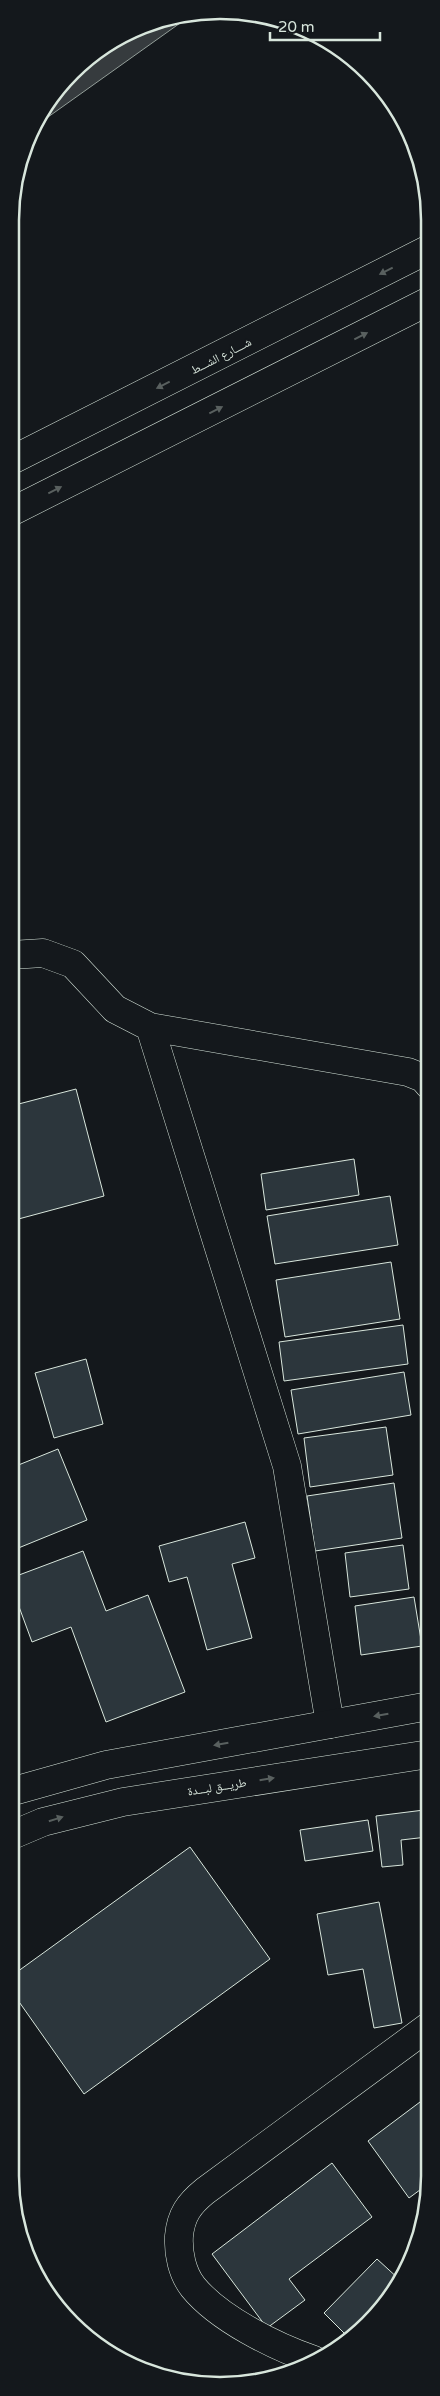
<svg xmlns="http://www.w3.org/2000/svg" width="440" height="2396" font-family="'Varela Round','Noto Naskh Arabic',sans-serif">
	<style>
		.water { fill: #363b3e; stroke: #939e99 }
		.building { fill: #2c363c; stroke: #d8e6dc }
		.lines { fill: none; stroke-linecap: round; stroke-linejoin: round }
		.street-casing { stroke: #d8e6dc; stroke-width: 29 }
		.secondary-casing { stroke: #d8e6dc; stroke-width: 29 }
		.primary-casing { stroke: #d8e6dc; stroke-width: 29 }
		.street { stroke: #14181c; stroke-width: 28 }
		.secondary { stroke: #14181c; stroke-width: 28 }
		.primary { stroke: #14181c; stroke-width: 28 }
		.oneway { fill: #59605f }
		.labels { text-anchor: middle; stroke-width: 4; stroke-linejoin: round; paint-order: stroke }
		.street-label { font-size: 12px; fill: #d8e6dc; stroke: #14181c }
		.rim { fill: none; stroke: #d8e6dc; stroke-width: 2.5 }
	</style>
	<rect width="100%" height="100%" fill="#14181c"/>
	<path class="water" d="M190,16L34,127L38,115L92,54L165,17Z"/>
	<path class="building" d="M76,1089L104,1196L11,1221V1106Z
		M354,1159L359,1195L266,1210L261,1174Z
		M390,1196L398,1245L275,1264L267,1216Z
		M391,1262L400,1319L285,1337L276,1280Z
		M403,1325L408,1364L284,1381L279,1342Z
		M86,1359L103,1424L54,1438L35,1373Z
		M404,1372L411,1415L298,1434L291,1390Z
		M386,1427L393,1475L310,1487L304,1438Z
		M58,1449L87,1520L11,1551V1468Z
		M394,1483L402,1538L315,1551L307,1496Z
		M245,1522L255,1558L232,1564L252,1638L207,1650L187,1577L169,1582L159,1546Z
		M403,1545L409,1589L350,1597L345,1553Z
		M83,1551L106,1611L148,1595L185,1692L106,1722L71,1627L32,1642L11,1585V1578Z
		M414,1597L422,1646L361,1655L355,1606Z
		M424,1810L427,1837L401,1840L403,1865L382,1867L376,1816Z
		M368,1820L373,1851L305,1861L300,1830Z
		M190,1847L270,1959L84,2094L10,1989V1977Z
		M379,1902L402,2023L374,2028L363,1969L328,1975L317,1914Z
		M428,2096V2184L409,2198L368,2141Z
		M332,2163L372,2217L289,2279L305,2300L267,2328L212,2254Z
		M377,2259L400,2280L358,2334L350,2339L324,2313Z"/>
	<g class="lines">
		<defs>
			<path id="street" d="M11,955L43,953L73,964L115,1009L150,1027L408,1072L423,1078L429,1085
				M150,1027L287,1466L330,1724
				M314,2360C276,2347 219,2319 193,2287C182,2273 178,2253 179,2236C181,2215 189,2204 205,2191L428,2027"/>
			<path id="secondary" d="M10,1792L106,1765L429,1706
				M10,1836L43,1822L123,1802L429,1754"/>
			<path id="primary" d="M12,460L429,249
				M11,512L429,301"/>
		</defs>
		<use href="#street" class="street-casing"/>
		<use href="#secondary" class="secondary-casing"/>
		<use href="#primary" class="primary-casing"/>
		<use href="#street" class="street"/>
		<use href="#secondary" class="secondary"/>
		<use href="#primary" class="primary"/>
	</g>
	<defs><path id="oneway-solid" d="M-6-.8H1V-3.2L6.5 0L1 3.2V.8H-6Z" transform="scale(1.25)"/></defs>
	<g class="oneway">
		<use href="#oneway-solid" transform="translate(386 271) rotate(153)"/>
		<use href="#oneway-solid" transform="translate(361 336) rotate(-27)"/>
		<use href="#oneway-solid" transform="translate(163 385) rotate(153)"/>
		<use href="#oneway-solid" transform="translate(216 410) rotate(-27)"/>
		<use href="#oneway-solid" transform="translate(55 490) rotate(-27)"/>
		<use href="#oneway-solid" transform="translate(381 1715) rotate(170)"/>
		<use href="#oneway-solid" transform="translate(221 1744) rotate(170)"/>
		<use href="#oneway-solid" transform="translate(267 1779) rotate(-9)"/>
		<use href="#oneway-solid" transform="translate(56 1819) rotate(-17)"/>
	</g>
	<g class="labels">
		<g class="street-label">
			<text transform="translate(221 356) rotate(-27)" y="4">شــــارع الشـــط</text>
			<text transform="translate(217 1787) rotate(-9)" y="4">طريـــق لبـــدة</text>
		</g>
	</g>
	<path d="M0 0H440V2396H0ZM220 19H220A201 201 0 0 1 421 220V2176A201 201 0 0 1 220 2377H220A201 201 0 0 1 19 2176V220A201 201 0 0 1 220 19Z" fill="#14181c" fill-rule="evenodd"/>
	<path class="rim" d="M220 19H220A201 201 0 0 1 421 220V2176A201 201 0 0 1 220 2377H220A201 201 0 0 1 19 2176V220A201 201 0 0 1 220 19Z"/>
	<path d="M270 32v8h110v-8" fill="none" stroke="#d8e6dc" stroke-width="2.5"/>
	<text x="278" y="32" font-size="15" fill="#d8e6dc" stroke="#14181c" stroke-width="4" paint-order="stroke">20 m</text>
</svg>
